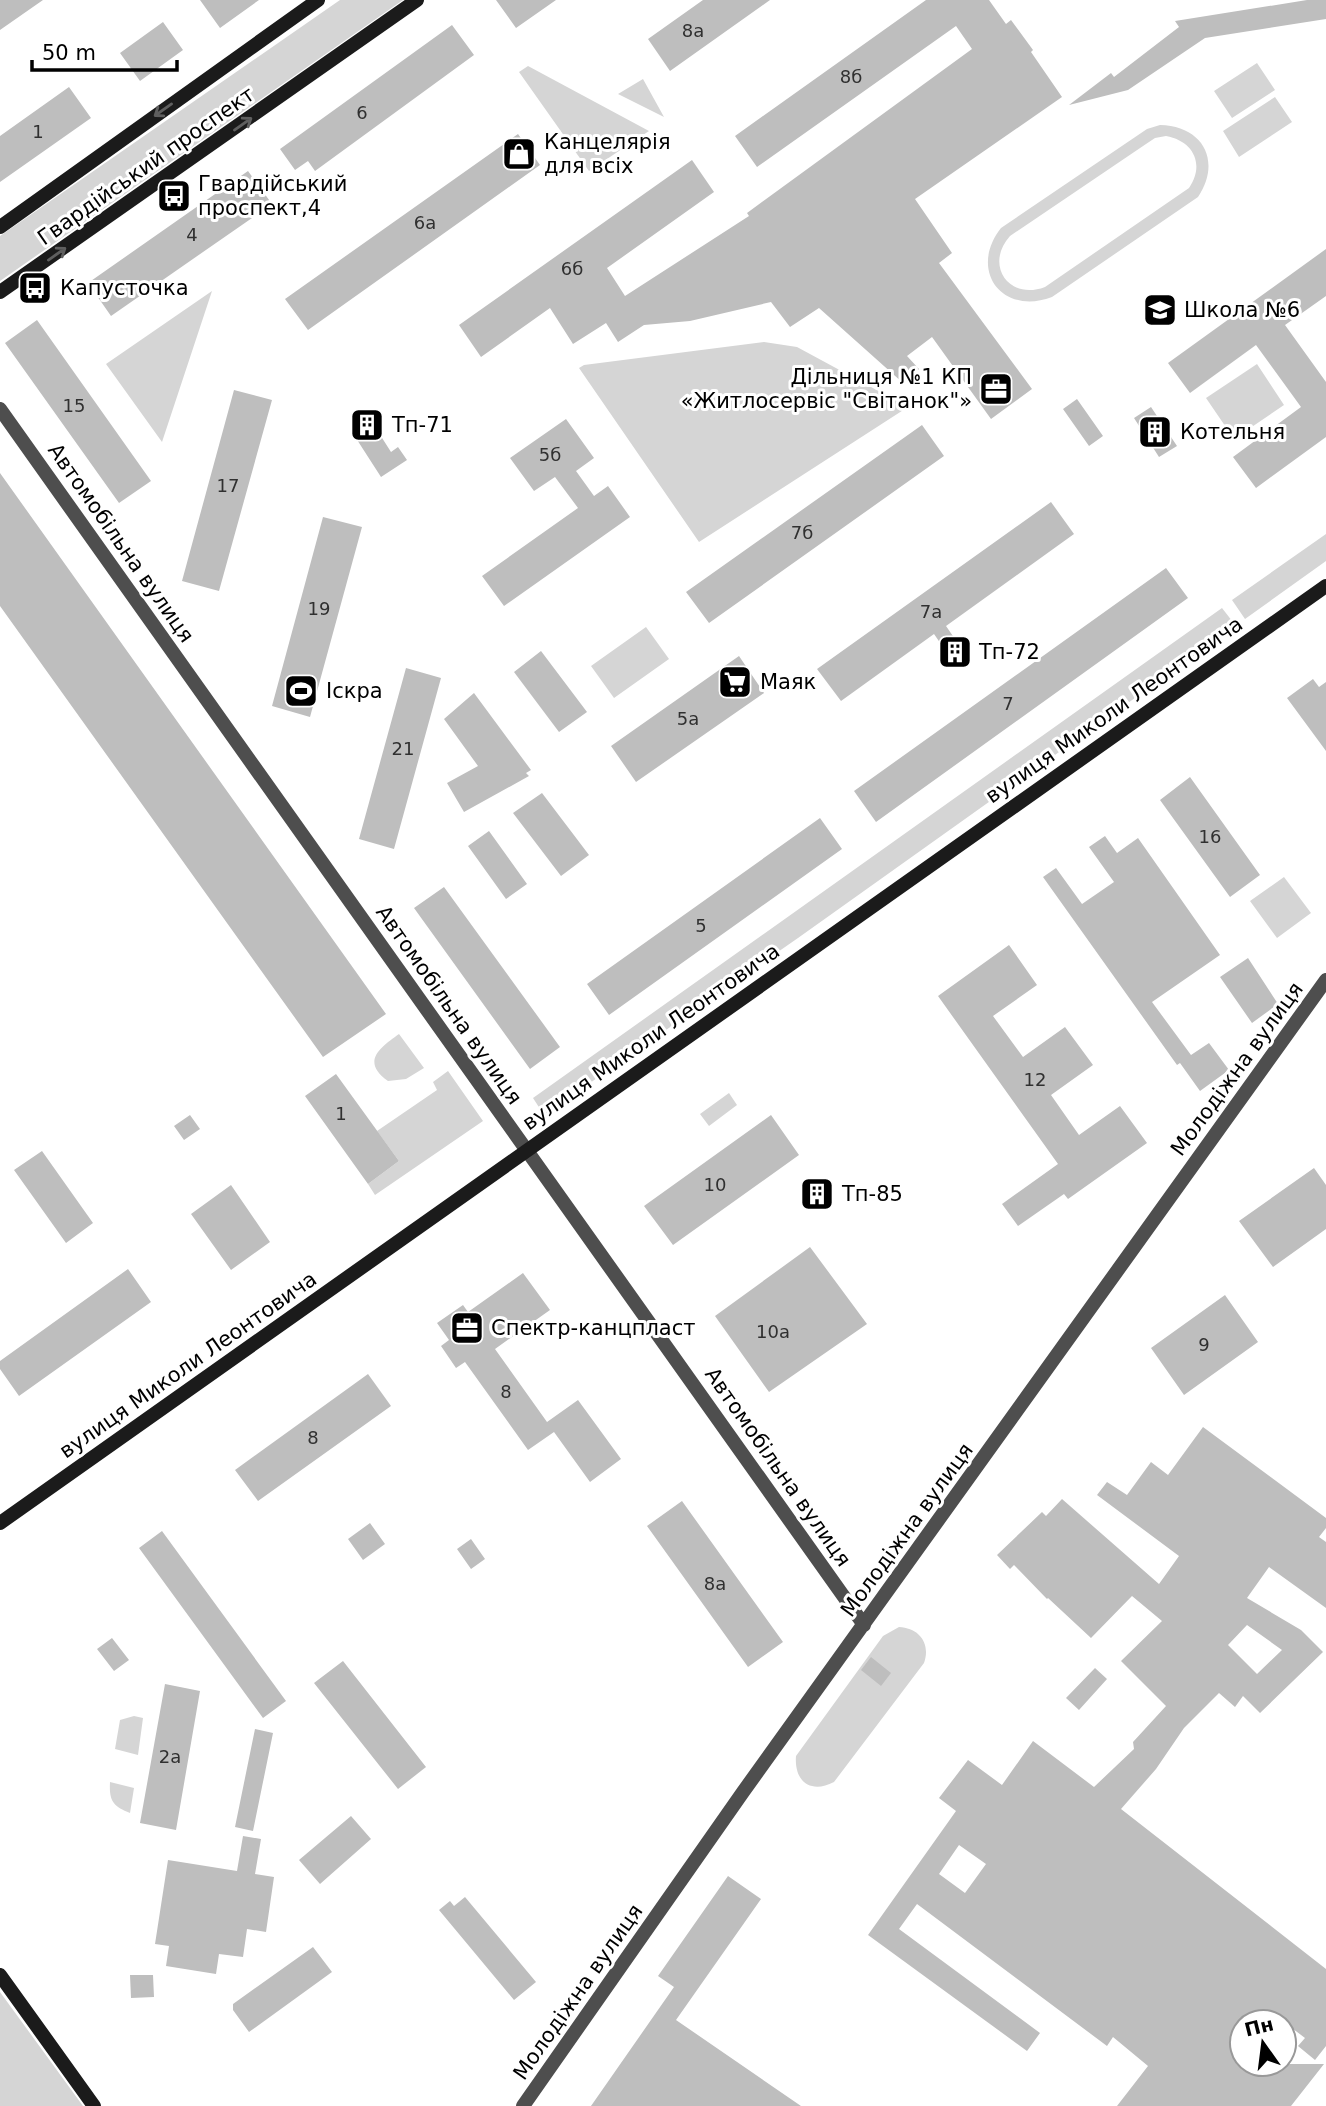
<svg xmlns="http://www.w3.org/2000/svg" width="1326" height="2106" font-family="'DejaVu Sans',sans-serif">
	<style>
		.green { fill: #d5d5d5; fill-rule: evenodd }
		.building { fill: #bebebe; fill-rule: evenodd }
		.lines { fill: none; stroke-linecap: round; stroke-linejoin: round }
		.street { stroke: #4e4e4e; stroke-width: 14 }
		.secondary { stroke: #1b1b1b; stroke-width: 14 }
		.oneway { stroke: #5f5f5f }
		.labels { text-anchor: middle; stroke-width: 6; stroke-linejoin: round; paint-order: stroke }
		.number-label { font-size: 18px; fill: #303030 }
		.poi-label { font-size: 21px; fill: #000; stroke: #fff; text-anchor: start }
		.street-label { font-size: 21px; fill: #000; stroke: #fff }
	</style>
	<rect width="100%" height="100%" fill="#fff"/>
	<path class="green" d="M340,0H403L0,281V236Z
		M1257,63L1275,90L1232,118L1214,91Z
		M528,66L649,131L589,171L519,72Z
		M643,79L664,117L618,94Z
		M1275,97L1292,122L1239,157L1223,131Z
		M1160,125C1203,126 1222,161 1198,197L1052,297C1002,316 968,270 1001,228L1147,129ZM1166,136C1194,141 1205,165 1189,188L1045,287C1009,301 984,265 1010,236L1146,144L1155,138Z
		M212,291L162,442L106,364Z
		M764,342L797,347L908,407L699,542L579,368L584,365Z
		M1257,364L1284,405L1234,439L1206,398Z
		M1326,534V561L1245,619L1232,600Z
		M1222,608L1236,626L798,938L544,1115L533,1098Z
		M646,627L669,659L614,698L591,666Z
		M1284,877L1311,913L1277,938L1250,901Z
		M399,1034L424,1068L406,1079L388,1081C360,1061 381,1047 399,1034Z
		M448,1071L483,1121L375,1195L368,1184L399,1161L377,1131L437,1090L433,1082Z
		M729,1093L737,1105L709,1126L700,1114Z
		M899,1627C919,1628 931,1643 924,1663L834,1782C811,1794 794,1782 796,1756L883,1636Z
		M134,1716L143,1718L138,1755L115,1749L120,1720Z
		M110,1782L134,1788L130,1813C113,1806 109,1801 110,1782Z
		M0,1992L83,2106H0Z"/>
	<path class="building" d="M0,0H43L0,30Z
		M200,0H259L220,28Z
		M496,0H556L516,28Z
		M703,0H770L670,71L648,39Z
		M926,0H989L1006,24L1011,20L1033,50L1031,52L1062,97L915,199L952,253L939,263L1032,389L991,419L932,337L907,356L919,369L903,383L819,308L790,327L771,302L690,321L644,325L618,342L606,323L573,344L550,308L481,357L459,325L692,160L714,192L607,268L625,296L749,216L747,213L972,49L956,26L757,167L735,136Z
		M1307,0H1326V19L1205,38L1128,90L1069,105L1111,73L1114,77L1179,27L1175,21Z
		M163,22L183,50L140,81L120,53Z
		M452,25L474,55L315,171L308,161L295,170L280,149Z
		M69,87L91,118L0,182V136Z
		M518,134L540,165L308,330L285,299Z
		M248,171L272,204L111,316L88,283Z
		M1326,249V296L1285,325L1326,382V437L1256,488L1233,457L1301,407L1256,345L1190,393L1168,363Z
		M37,320L151,481L119,503L5,343Z
		M234,390L272,400L219,591L182,581Z
		M1077,399L1103,436L1089,446L1063,409Z
		M1151,407L1177,446L1159,457L1134,418Z
		M370,419L391,452L398,447L407,460L381,477L352,432Z
		M566,419L594,458L576,471L594,496L608,486L630,517L504,606L482,576L578,508L555,477L534,491L510,458Z
		M922,425L944,456L709,623L686,592Z
		M0,473L386,1014L323,1057L0,606Z
		M1051,502L1074,534L946,626L966,655L954,663L934,634L841,701L817,669Z
		M323,517L362,527L310,717L272,706Z
		M1166,568L1188,598L876,822L854,791Z
		M541,651L587,712L559,732L514,672Z
		M739,656L764,693L636,782L611,746Z
		M406,668L441,678L394,849L359,839Z
		M1313,679L1319,687L1326,682V751L1287,698Z
		M474,693L531,770L526,773L529,776L464,812L447,783L478,766L444,719Z
		M1190,777L1260,875L1230,897L1160,800Z
		M542,793L589,855L561,876L513,813Z
		M820,818L842,849L609,1015L587,984Z
		M489,831L527,884L506,899L468,846Z
		M1105,836L1117,853L1138,838L1220,955L1152,1002L1191,1055L1209,1043L1229,1070L1200,1091L1180,1063L1177,1065L1043,877L1056,868L1082,904L1114,882L1089,847Z
		M444,887L560,1047L530,1069L414,908Z
		M1009,945L1037,985L993,1016L1023,1057L1065,1027L1093,1065L1051,1095L1079,1135L1120,1106L1147,1143L1068,1199L1064,1194L1018,1226L1002,1204L1058,1164L938,996Z
		M1248,958L1278,1004L1252,1023L1220,977Z
		M336,1074L399,1161L368,1184L305,1096Z
		M190,1115L200,1129L184,1140L174,1126Z
		M771,1115L799,1155L673,1245L644,1206Z
		M42,1151L93,1223L66,1243L14,1170Z
		M1314,1168L1326,1185V1229L1273,1267L1239,1221Z
		M820,1182L830,1196L815,1207L805,1193Z
		M231,1185L270,1242L231,1270L191,1214Z
		M810,1247L867,1324L769,1392L715,1316Z
		M128,1269L151,1302L19,1396L0,1369V1361Z
		M523,1273L550,1310L495,1349L547,1422L578,1400L621,1459L590,1482L554,1432L528,1450L465,1362L456,1368L441,1346L449,1340L437,1323L463,1305L468,1312Z
		M1225,1295L1258,1342L1184,1395L1151,1348Z
		M368,1374L391,1406L258,1501L235,1470Z
		M1203,1427L1326,1518V1528L1319,1537L1326,1542V1608L1269,1567L1247,1598L1301,1630L1323,1652L1260,1713L1243,1696L1235,1707L1219,1693L1184,1728L1156,1769L1121,1809L1326,1969V2046L1315,2060L1298,2046L1305,2038L1284,2022H1242V2064H1324L1291,2106H1117L1148,2066L1113,2037L1107,2046L917,1904L899,1929L1040,2033L1027,2051L868,1935L956,1811L939,1798L968,1760L1002,1785L1033,1741L1094,1787L1134,1749L1133,1742L1166,1706L1121,1661L1162,1621L1132,1596L1091,1638L1048,1598L1047,1599L1014,1565L1010,1569L997,1555L1042,1512L1046,1516L1062,1499L1159,1584L1179,1556L1097,1495L1107,1482L1127,1495L1151,1462L1168,1475ZM1247,1625L1282,1650L1257,1674L1228,1645ZM959,1845L986,1864L965,1893L939,1874Z
		M682,1501L783,1642L748,1667L647,1526Z
		M370,1523L385,1544L363,1560L348,1539Z
		M162,1531L286,1701L263,1718L139,1548Z
		M471,1539L485,1559L471,1569L457,1549Z
		M112,1638L129,1660L114,1671L97,1649Z
		M871,1657L891,1673L881,1686L861,1670Z
		M343,1661L426,1767L398,1789L314,1683Z
		M1095,1668L1107,1679L1079,1710L1066,1698Z
		M165,1684L200,1691L176,1830L140,1823Z
		M255,1729L273,1733L253,1831L235,1827Z
		M351,1816L371,1839L320,1884L299,1860Z
		M243,1836L261,1839L255,1874L274,1877L266,1932L247,1929L243,1957L219,1954L216,1974L166,1966L169,1946L155,1944L168,1860L237,1871Z
		M728,1876L761,1899L676,2020L801,2106H591L674,1987L658,1976Z
		M465,1897L536,1982L514,2000L439,1910L450,1901L454,1906Z
		M313,1947L332,1972L249,2032L233,2010V2004Z
		M130,1975H153L154,1997L131,1998Z"/>
	<g class="lines">
		<path class="street" d="M0,409L864,1625
			M523,2106L743,1792L1326,980"/>
		<path class="secondary" d="M0,227L318,0
			M0,292L417,0
			M0,1523L1326,586
			M0,1975L94,2106"/>
	</g>
	<defs><path id="oneway-shaft" d="M-6 0H5M1.5-3L5.5 0L1.5 3" fill="none" stroke-width="1.6" stroke-linecap="round" stroke-linejoin="round" transform="scale(1.75)"/></defs>
	<g class="oneway">
		<use href="#oneway-shaft" transform="translate(163 110) rotate(145)"/>
		<use href="#oneway-shaft" transform="translate(243 124) rotate(-35)"/>
		<use href="#oneway-shaft" transform="translate(57 254) rotate(-35)"/>
	</g>
	<defs>
		<symbol id="shop-square" viewBox="-11 -11 22 22"><rect x="-9" y="-9" width="18" height="18" rx="4" fill="#000" stroke="#fff"/><path d="M-5-2.5h2.3a2.7 3.5 0 0 1 5.4 0H5L5.5 6h-11ZM-1.5-2.5h3a1.5 2.3 0 0 0-3 0Z" fill="#fff"/></symbol>
		<symbol id="bus-square" viewBox="-11 -11 22 22"><rect x="-9" y="-9" width="18" height="18" rx="4" fill="#000" stroke="#fff"/><path d="M-5-6H5V4H4V6H2V4H-2V6H-4V4H-5ZM-3.5-4V0h7V-4ZM-3.5 1.2v1.5H-2V1.2ZM2 1.2v1.5H3.5V1.2Z" fill="#fff"/></symbol>
		<symbol id="school-square" viewBox="-11 -11 22 22"><rect x="-9" y="-9" width="18" height="18" rx="4" fill="#000" stroke="#fff"/><path d="M0-5L7-2L0 1L-7-2ZM-4 1L0 2.5L4 1V4Q0 6-4 4Z" fill="#fff"/></symbol>
		<symbol id="office-square" viewBox="-11 -11 22 22"><rect x="-9" y="-9" width="18" height="18" rx="4" fill="#000" stroke="#fff"/><path d="M-6-3h4V-5.5h4V-3h4V5H-6ZM-1-4.5V-3h2v-1.5ZM-6 0V1H6V0Z" fill="#fff"/></symbol>
		<symbol id="building-square" viewBox="-11 -11 22 22"><rect x="-9" y="-9" width="18" height="18" rx="4" fill="#000" stroke="#fff"/><path d="M-4-6H4V6H1V3H-1V6H-4ZM-2.5-4.3h1.7v1.8h-1.7ZM.8-4.3h1.7v1.8H.8ZM-2.5-1h1.7V.8h-1.7ZM.8-1h1.7V.8H.8Z" fill="#fff"/></symbol>
		<symbol id="supermarket-square" viewBox="-11 -11 22 22"><rect x="-9" y="-9" width="18" height="18" rx="4" fill="#000" stroke="#fff"/><path d="M-6-5.5h2.5l.6 2H6L4.5 2H-2.5L-4.4-4H-6ZM-1.5 3.2a1.3 1.3 0 1 0 .1 0ZM3 3.2a1.3 1.3 0 1 0 .1 0Z" fill="#fff"/></symbol>
		<symbol id="stadium-square" viewBox="-11 -11 22 22"><rect x="-9" y="-9" width="18" height="18" rx="4" fill="#000" stroke="#fff"/><path d="M0-5a6.5 5 0 1 0 0 10a6.5 5 0 1 0 0-10ZM-3.5-1.8h7v3.6h-7Z" fill="#fff"/></symbol>
	</defs>
	<g fill-rule="evenodd">
		<use href="#shop-square" x="500" y="135" width="38" height="38"/>
		<use href="#bus-square" x="155" y="177" width="38" height="38"/>
		<use href="#bus-square" x="16" y="269" width="38" height="38"/>
		<use href="#school-square" x="1141" y="291" width="38" height="38"/>
		<use href="#office-square" x="977" y="370" width="38" height="38"/>
		<use href="#building-square" x="348" y="406" width="38" height="38"/>
		<use href="#building-square" x="1136" y="413" width="38" height="38"/>
		<use href="#building-square" x="936" y="633" width="38" height="38"/>
		<use href="#supermarket-square" x="716" y="663" width="38" height="38"/>
		<use href="#stadium-square" x="282" y="672" width="38" height="38"/>
		<use href="#building-square" x="798" y="1175" width="38" height="38"/>
		<use href="#office-square" x="448" y="1309" width="38" height="38"/>
	</g>
	<g class="labels">
		<g class="number-label">
			<text x="693" y="37">8а</text>
			<text x="851" y="83">8б</text>
			<text x="362" y="119">6</text>
			<text x="38" y="138">1</text>
			<text x="425" y="229">6а</text>
			<text x="192" y="241">4</text>
			<text x="572" y="275">6б</text>
			<text x="74" y="412">15</text>
			<text x="550" y="461">5б</text>
			<text x="228" y="492">17</text>
			<text x="802" y="539">7б</text>
			<text x="319" y="615">19</text>
			<text x="931" y="618">7а</text>
			<text x="1008" y="710">7</text>
			<text x="688" y="725">5а</text>
			<text x="403" y="755">21</text>
			<text x="1210" y="843">16</text>
			<text x="701" y="932">5</text>
			<text x="1035" y="1086">12</text>
			<text x="341" y="1120">1</text>
			<text x="715" y="1191">10</text>
			<text x="773" y="1338">10а</text>
			<text x="1204" y="1351">9</text>
			<text x="506" y="1398">8</text>
			<text x="313" y="1444">8</text>
			<text x="715" y="1590">8а</text>
			<text x="170" y="1763">2а</text>
		</g>
		<g class="poi-label">
			<text x="544" y="149">Канцелярiя<tspan x="544" dy="24">для всiх</tspan></text>
			<text x="198" y="191">Гвардійський<tspan x="198" dy="24">проспект,4</tspan></text>
			<text x="60" y="295">Капусточка</text>
			<text x="1184" y="317">Школа №6</text>
			<text x="972" y="384" text-anchor="end">Дільниця №1 КП<tspan x="972" dy="24">«Житлосервіс "Світанок"»</tspan></text>
			<text x="392" y="432">Тп-71</text>
			<text x="1180" y="439">Котельня</text>
			<text x="979" y="659">Тп-72</text>
			<text x="760" y="689">Маяк</text>
			<text x="326" y="698">Іскра</text>
			<text x="842" y="1201">Тп-85</text>
			<text x="491" y="1335">Спектр-канцпласт</text>
		</g>
		<g class="street-label">
			<text transform="translate(146 166) rotate(-35)" y="7">Гвардійський проспект</text>
			<text transform="translate(121 543) rotate(55)" y="7">Автомобільна вулиця</text>
			<text transform="translate(1114 710) rotate(-35)" y="7">вулиця Миколи Леонтовича</text>
			<text transform="translate(449 1005) rotate(55)" y="7">Автомобільна вулиця</text>
			<text transform="translate(651 1037) rotate(-35)" y="7">вулиця Миколи Леонтовича</text>
			<text transform="translate(1237 1069) rotate(-54)" y="7">Молодіжна вулиця</text>
			<text transform="translate(188 1365) rotate(-35)" y="7">вулиця Миколи Леонтовича</text>
			<text transform="translate(778 1467) rotate(55)" y="7">Автомобільна вулиця</text>
			<text transform="translate(907 1530) rotate(-54)" y="7">Молодіжна вулиця</text>
			<text transform="translate(578 1992) rotate(-55)" y="7">Молодіжна вулиця</text>
		</g>
	</g>
	<g transform="translate(1263 2043) rotate(346)"><circle r="33" fill="#ffffff" stroke="#999999" stroke-width="2"/>
	<path d="M0-5L12 26L0 18L-12 26Z" fill="#000000"/>
	<text y="-10" font-size="19" font-weight="bold" text-anchor="middle" fill="#000000">Пн</text>
	</g>
	<path d="M32 60v10h145v-10" fill="none" stroke="#000000" stroke-width="3.5"/>
	<text x="42" y="60" font-size="21" fill="#000000" stroke="#ffffff" stroke-width="5" paint-order="stroke">50 m</text>
</svg>
